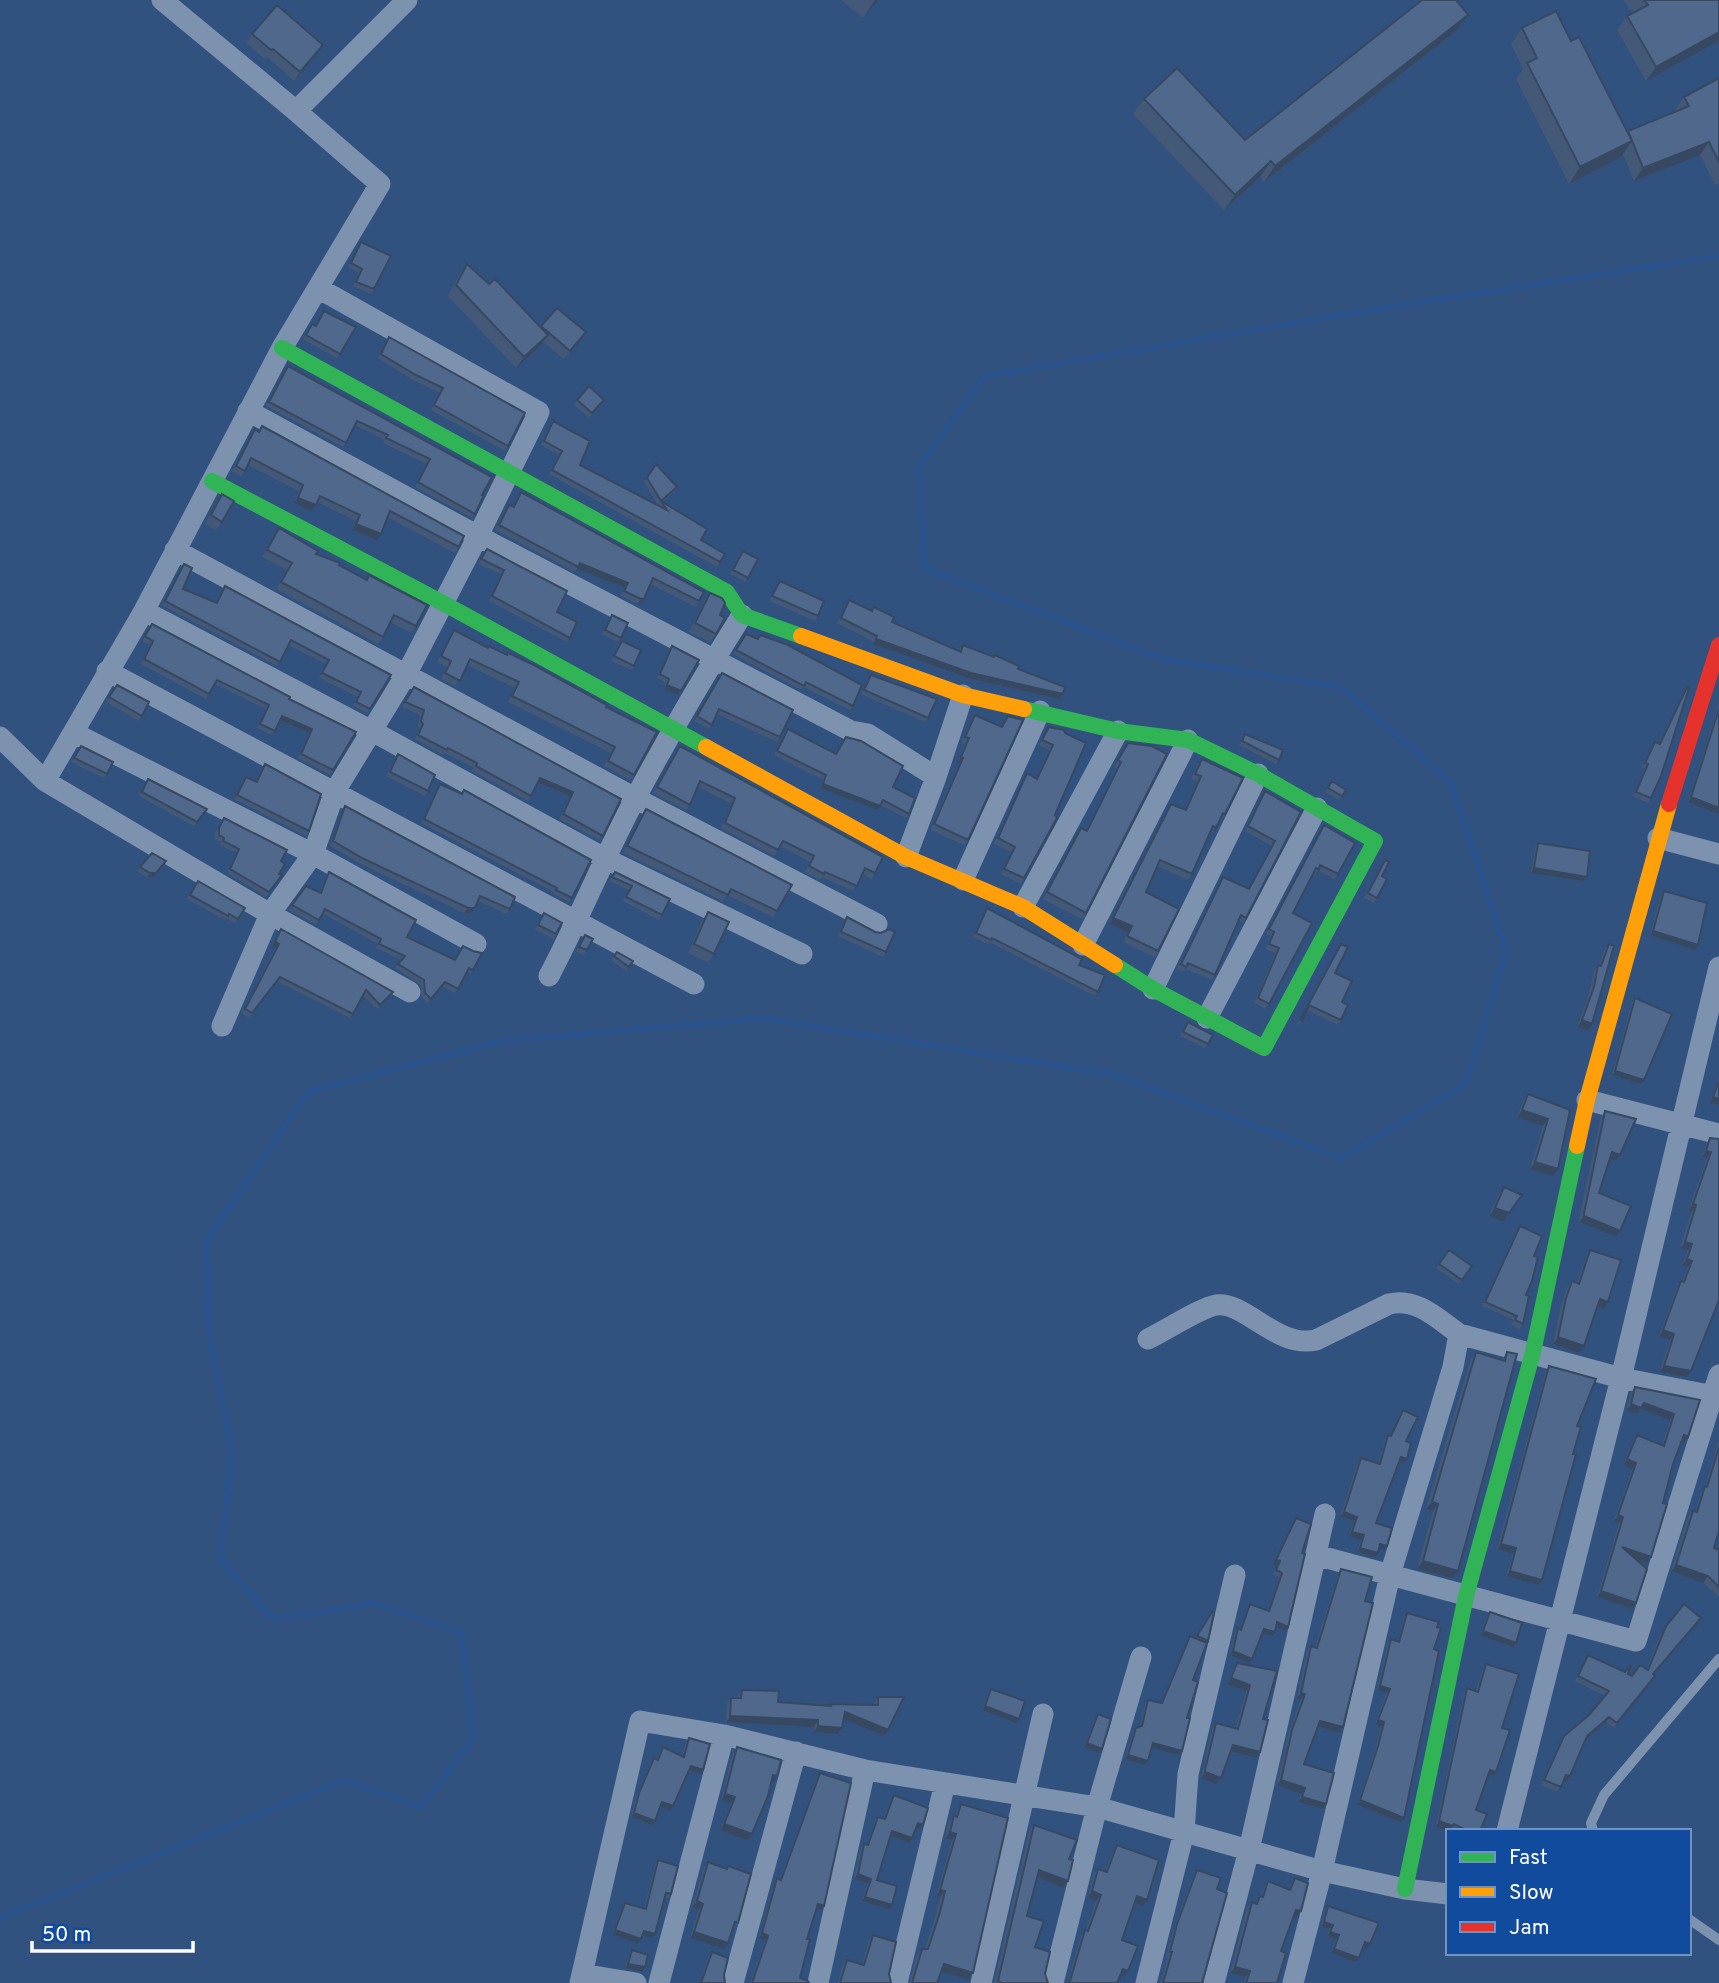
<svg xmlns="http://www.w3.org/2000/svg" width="1719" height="1983" font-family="Overpass,sans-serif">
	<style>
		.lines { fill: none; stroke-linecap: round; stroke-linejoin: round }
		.stream { stroke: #2a538e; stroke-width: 6 }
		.lane { stroke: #7c92ae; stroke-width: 10 }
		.street { stroke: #7c92ae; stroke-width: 21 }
		.fast { stroke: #30b455; stroke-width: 16 }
		.slow { stroke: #ff9f0a; stroke-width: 16 }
		.jam { stroke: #e5322d; stroke-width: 16 }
		.wall { fill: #445978 }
		.shaded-wall { fill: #374962 }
		.building { fill: #4f688c; stroke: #374962; stroke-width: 2 }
	</style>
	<rect width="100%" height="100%" fill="#31517e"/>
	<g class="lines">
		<path class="stream" d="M0,1918L344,1780L421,1807L473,1739L462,1633L375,1603L273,1619L220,1560L232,1453L208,1328L207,1240L308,1092L501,1041L763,1018L1112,1074L1341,1158L1466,1084L1506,950L1451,783L1341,687L1163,659L924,568L919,467L985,376L1389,307L1719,256"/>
		<path class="lane" d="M1593,1831L1591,1823L1604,1795L1719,1659
			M1689,1919L1719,1940"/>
		<path class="street" d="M296,111L407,0
			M248,411L478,536L851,731L868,734L936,777
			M175,550L635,798L877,924
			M144,611L372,731L606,859L802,954
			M107,671L694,984
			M74,733L313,854L476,944
			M0,737L45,781L270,914L410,992
			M45,781L144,611L282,348L380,184L296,111L162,0
			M1658,838L1719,854
			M906,857L936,777L963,695
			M963,880L1040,711
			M1023,907L1118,731
			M1083,945L1188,740
			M549,976C580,917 605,855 636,797C669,735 705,674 742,615
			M1153,989L1258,774
			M1207,1018L1317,808
			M222,1026L270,914L313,854L335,791L407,673L478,536L539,412L318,288
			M1587,1100L1719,1134
			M1148,1339C1165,1331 1200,1308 1216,1305C1245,1301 1277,1349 1316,1340L1389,1304C1416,1297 1438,1319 1459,1334
			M1316,1555L1636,1641L1719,1375
			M1507,1831L1621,1378L1719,967
			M582,1974L636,1983
			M580,1983L640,1721L724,1735L865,1770L1097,1807L1322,1871L1405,1889L1448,1894
			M659,1983L724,1735
			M733,1983L796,1752
			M818,1983L865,1770
			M897,1983L945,1783
			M981,1983L1043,1714
			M1053,1983L1097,1807L1141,1657
			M1146,1983L1184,1832L1188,1774L1235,1575
			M1214,1983L1249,1850L1325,1514
			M1293,1983L1322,1871L1390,1575L1453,1367L1459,1334L1621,1378L1719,1397"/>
		<path class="fast" d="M282,348L727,592L742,615L801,636
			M212,481L443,603L706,747
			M1024,709L1118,731L1188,740L1258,774L1375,841L1264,1048L1153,989L1115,965
			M1405,1889L1466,1596L1533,1352L1577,1146"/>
		<path class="slow" d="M801,636L963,695L1024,709
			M706,747L906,857L1023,907L1115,965
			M1577,1146L1587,1100L1669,804"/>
		<path class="jam" d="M1669,804L1719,645"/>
	</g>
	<path class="wall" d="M841,0H878L863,18Z
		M1623,0H1719V41L1646,81L1617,30L1627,16L1633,13Z
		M1468,15L1457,30L1264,182L1260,177L1224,210L1133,114L1144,99L1245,140Z
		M1522,28L1571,41L1628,132L1676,112L1675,110L1684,97L1719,78V183L1715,185L1700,155L1634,181L1623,154L1621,157L1569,184L1516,79L1523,69L1511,44Z
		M252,34L323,45L317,54L294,81L267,57L265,59L246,43Z
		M361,242L374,289L371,294L353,286L359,273L348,267Z
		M467,264L489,284L540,327L586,332L564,359L543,342L540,346L516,368L448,296L459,275Z
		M324,311L356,327L337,358L303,339L312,324L315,326Z
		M389,337L508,446L505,451L431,410L440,393L411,379L378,358Z
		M288,366L482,495L475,514L472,518L415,487L427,464L383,443L385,440L355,425L343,447L266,406Z
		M577,400H604L589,418L574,405Z
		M553,421L580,465L658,505L660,504L658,505L644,482L656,464L677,487L674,492L662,502L701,540L720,562L717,567L549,474L559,455L541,445Z
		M262,426L459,547L455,553L387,517L377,540L352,530L356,521L317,502L312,511L294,503L299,491L248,465L241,476L232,472L251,435L255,429L258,431Z
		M521,492L699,601L696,607L650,584L640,604H637L621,596L625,588L577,569L575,572L495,530L505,510L509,505L513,506Z
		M222,494V522L216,530L205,524L216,503Z
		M279,528L316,554L366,580L369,575L416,626L411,633L390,622L383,637L378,644L276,589L287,570L262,557Z
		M487,549L557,612L570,638L567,642L489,601L501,574L478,564Z
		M743,551L748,578L745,582L730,574Z
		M184,564L183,589L216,603L225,586L391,675L367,713L353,706L358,697L319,678L326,664L288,645L277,666L162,605Z
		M780,581L818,616L815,621L769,601Z
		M710,593L720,615L716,634L710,642L689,632L704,601Z
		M849,600L871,611L874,607L892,622L959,652L963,645L1018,669L1063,694L1059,699L968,678L873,644L874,642L837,623Z
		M612,615L621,638L618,642L602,634Z
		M152,624L289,699L356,732L330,775L298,758L309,733L280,721L272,735L257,728L266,709L215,684L206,699L141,664L150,645L142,641Z
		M454,630L606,707L634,775L630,780L604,766L611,753L508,702L515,688L467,665L455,686L441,679L447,667L437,662Z
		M746,634L757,639L760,635L853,706L850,710L803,687L801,690L733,654Z
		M622,641L634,666L631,670L611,661Z
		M672,646L678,695L664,689L666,683L657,678Z
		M871,675L928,718L925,722L861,694Z
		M719,677L780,737L777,742L717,714L709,729L694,721Z
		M117,685L142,716L139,721L106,702Z
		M414,687L621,799L599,840L559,819L570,796L537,783L528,801L472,771L474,768L445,753L443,755L415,739L420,729L418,726L420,715L402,707Z
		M1687,687L1651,798L1648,803L1633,796L1645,768L1642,767L1655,742L1659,744Z
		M1719,703V813L1718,814L1688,802Z
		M975,715L1001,727L1008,716L968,840L964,845L930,830L959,764L957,763L965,744L961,743L971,721Z
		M1049,727L1064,730L1024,878L1021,884L1001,874L1011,852L994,844L1024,779L1027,773L1036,778L1049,750L1039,745Z
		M788,729L893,787L909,814L906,818L880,805L877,810L820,788L823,780L774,755Z
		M1245,734L1279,760L1276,764L1239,745Z
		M1128,743L1086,913L1082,919L1043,899L1077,835L1081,828L1086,831L1117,768L1114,767Z
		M81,746L107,774L104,778L71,762Z
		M680,746L875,873L872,879L862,874L853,891L822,877L820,880L805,872L810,862L780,846L774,856L721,828L732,804L698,787L690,805L686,810L653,793Z
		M398,754L428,791L425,796L386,776Z
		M1202,759L1225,814L1221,820L1220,819L1212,833L1210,832L1192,874L1188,880L1157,866L1146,892L1158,951L1154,957L1123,942L1128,932L1109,924L1167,810L1171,804L1185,809L1197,782L1191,779L1198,764Z
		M265,764L309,831L306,836L234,799L246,777L256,782Z
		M148,779L207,809L194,826L139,796Z
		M1332,781L1346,790L1339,800L1325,792Z
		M440,784L462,793L464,790L572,898L569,902L553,894L554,892L421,823Z
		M1265,791L1301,812L1246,918L1242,923L1239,921L1215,975L1212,980L1185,969L1183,972L1177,969L1220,882L1223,877L1249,889L1272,846L1245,831Z
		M345,806L510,909L506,914L478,901L471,913H464L361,864L330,846L342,811Z
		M646,809L777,911L773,917L727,895L723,901L623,853L641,816Z
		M224,818L281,861L279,874L282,875L266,897L227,873L236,853L220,845L221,842L215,840V833Z
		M1324,825L1338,874L1335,879L1318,871L1315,874H1314L1293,913L1269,1004L1265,1009L1254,1003L1275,953L1265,949L1271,937L1266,934Z
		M1538,843L1587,877L1584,881L1531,873L1535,847Z
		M152,853L153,877H147L137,871Z
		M1385,860L1377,898L1374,903L1364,898Z
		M329,872L407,937L454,960L463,946L473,970L470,974L467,972L455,993L442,986L428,1003L422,998L421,985L395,968L402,960L376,948L378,944L322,913L316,925L289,910L306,886L320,892L326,876Z
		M615,872L670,899L659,920L623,901L629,890L609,881Z
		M195,885L245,908L235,923L226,918L225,920L187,899Z
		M1664,891L1698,945L1695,950L1650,935L1661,895Z
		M987,908L1079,965L1098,992L1095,996L989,942L988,944L973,937Z
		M708,912L714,954L708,962L688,953L702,921Z
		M544,913L556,934L553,939L535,929Z
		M847,917L886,952L883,957L838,936Z
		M281,929L390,996L377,1009L363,995L350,1018L277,981L249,1018L242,1013L275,948L272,947Z
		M585,935L587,950L583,955L576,951Z
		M1341,944L1335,973L1342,1002L1341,1020L1338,1025L1307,1010L1299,1025L1297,1024Z
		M1609,944L1588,1031L1577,1027L1589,993L1594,971L1598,965H1599L1604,951Z
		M617,952L633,961L626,971L611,960Z
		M1635,998L1641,1084L1612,1075L1632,1002Z
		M1188,1022L1208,1044L1205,1048L1180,1036Z
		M1719,1078V1105L1710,1102Z
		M1528,1094L1570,1110L1558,1169L1553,1176L1530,1169L1543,1126L1517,1117L1523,1101Z
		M1605,1111L1616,1161L1610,1158L1599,1193L1620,1231L1616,1237L1580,1222L1579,1219L1601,1117Z
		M1710,1138L1719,1139L1687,1377L1659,1372L1670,1340L1659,1336L1677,1287L1681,1281H1682L1688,1267L1682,1265L1688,1250L1680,1248L1691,1212L1688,1211L1707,1158L1702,1157L1706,1144Z
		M1504,1187L1522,1195L1503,1222L1489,1216L1498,1196Z
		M1520,1226L1534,1256L1526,1295L1523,1324L1520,1329L1511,1325L1514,1320L1482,1306L1517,1230Z
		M1449,1250L1472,1266L1459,1284L1436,1268Z
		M1590,1250L1604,1309L1598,1307L1579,1353L1553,1344L1561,1305L1567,1288L1572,1281L1577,1283L1586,1257Z
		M1476,1352L1502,1360L1507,1352L1453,1578L1417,1569L1433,1511L1426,1509L1471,1359Z
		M1549,1366L1577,1426L1573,1454L1538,1585L1506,1576L1513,1554L1497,1549L1546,1371Z
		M1635,1387L1700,1400L1684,1443L1682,1442L1673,1464L1647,1563L1636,1559L1632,1609L1597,1597L1619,1523L1614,1521L1632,1469L1623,1465L1633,1441L1637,1435L1662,1445L1670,1420L1641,1409L1637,1414L1626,1410L1631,1393Z
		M1403,1410L1407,1459L1404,1463L1399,1462L1376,1523L1384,1550L1379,1548L1375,1557L1357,1552L1361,1540L1349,1536L1354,1521L1340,1516L1358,1462L1361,1458L1378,1464L1385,1440L1388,1435L1390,1436L1400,1414Z
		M1719,1439V1531L1714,1548L1719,1550V1597L1703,1583L1671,1571L1688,1517L1693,1511L1695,1512L1701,1493L1705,1487Z
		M1296,1518L1302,1553L1288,1627L1285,1631L1276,1627L1275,1632L1272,1636L1262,1633L1249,1663L1230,1655L1235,1632L1238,1628L1240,1629L1247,1609L1250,1604L1268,1611L1279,1577L1273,1574L1277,1566L1273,1564Z
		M1341,1569L1365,1601L1343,1727L1339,1733L1318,1727L1304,1764L1326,1804L1323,1809L1298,1802L1301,1794L1277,1785L1288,1735L1301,1699L1297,1698L1307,1651L1311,1646L1315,1647L1338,1574Z
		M1212,1612L1208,1641L1193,1680L1187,1718L1182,1751L1179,1755L1152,1747L1144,1765L1125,1759L1133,1732L1136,1728L1140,1727L1145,1704L1148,1700L1161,1703L1187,1641L1190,1636L1195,1638Z
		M1490,1612L1513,1647L1480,1635L1487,1616Z
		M1407,1613L1437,1627L1434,1649L1401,1822L1357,1805L1375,1750L1381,1727L1375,1725L1386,1693L1377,1690L1388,1643L1391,1639L1398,1641L1404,1617Z
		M1701,1618L1653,1675L1614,1728L1606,1722L1586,1739L1570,1776L1566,1782L1564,1780L1557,1792L1541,1785L1561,1742L1564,1736L1589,1715L1605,1696L1575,1681L1588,1655L1632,1676L1646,1670L1662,1631L1666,1626Z
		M1237,1663L1277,1671L1263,1719L1256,1758L1231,1752L1221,1778L1216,1784L1201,1778L1212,1729L1216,1723L1236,1728L1246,1691L1227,1684L1233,1669Z
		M1486,1664L1502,1728L1496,1772L1493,1776L1488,1775L1476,1810L1480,1831H1454L1451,1829L1450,1831L1436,1826L1464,1693L1467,1688L1476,1691L1483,1669Z
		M991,1689L1016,1723L982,1710L988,1694Z
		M742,1690L778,1702L826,1706L828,1704L873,1705L878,1697L884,1736L844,1719L842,1728L838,1734L813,1732L814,1727L726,1722L727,1704L731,1698H737V1696Z
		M1098,1714L1102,1749L1099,1753L1084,1747L1095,1719Z
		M689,1738L700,1774L689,1770L673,1806L670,1811L661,1807L652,1825L631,1817L636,1797L651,1763L654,1758L656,1760L663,1747L682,1756L686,1742Z
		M737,1747L773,1783L771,1782L747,1840L720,1830L731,1803L721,1800L733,1753Z
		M820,1773L824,1906L821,1910L816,1909L807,1939L800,1978L809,1983H750L765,1940L759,1938L774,1883L777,1878L780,1879L817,1777Z
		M894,1795L923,1825L920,1829L916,1827L912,1838L909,1843L891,1836L877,1880L889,1909L862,1901L868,1883L854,1879L861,1848L864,1844L867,1845L875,1821L878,1817L883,1819L891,1800Z
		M961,1804L968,1980L941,1971L937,1983H909L917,1955L922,1949H925L935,1918L940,1897L936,1896L952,1840L945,1838L949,1821L954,1815L955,1816L957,1811Z
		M1034,1825L1069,1859L1068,1881L1063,1888L1037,1877L1027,1916L1035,1947L1048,1983H994L1029,1831Z
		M1117,1845L1147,1900L1143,1906L1134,1903L1122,1940L1128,1971L1124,1977L1120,1976L1117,1983H1067L1081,1936L1086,1930L1096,1901L1088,1897L1093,1875L1098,1869L1105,1872L1113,1852Z
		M658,1860L671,1894L668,1898H665L652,1938L642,1936L638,1944L612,1934L622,1908L625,1903L644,1909L655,1865Z
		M708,1862L726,1869L728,1866L738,1923L734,1929L732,1928L724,1949L690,1938L699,1909L692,1907L704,1867Z
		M1197,1870L1217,1889L1202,1983H1160L1168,1958H1166L1173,1931L1193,1876Z
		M1295,1878L1301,1911L1296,1918L1293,1916L1281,1951L1277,1983H1244L1245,1977L1230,1973L1247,1908L1252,1902L1255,1903L1261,1896L1264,1888L1268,1881L1288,1889Z
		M1328,1906L1370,1944L1367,1949L1363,1947L1359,1958L1356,1962L1331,1953L1336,1939L1327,1936L1329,1929L1321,1926L1325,1910Z
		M873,1935L891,1983H838L842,1966L847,1960L862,1965L868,1942Z
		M632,1950L642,1972L625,1968L629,1955Z
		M712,1952L724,1975L725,1983H700L708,1957Z"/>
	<path class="shaded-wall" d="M875,0H878L863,18Z
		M1468,15L1457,30L1264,182L1275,166Z
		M1719,32V41L1646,81L1656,67Z
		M323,45L317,54L294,81L300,72Z
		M1632,141L1621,157L1569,184L1580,167Z
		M1709,142L1700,155L1634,181L1643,168Z
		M1271,161L1260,177L1224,210L1235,195Z
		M548,335L540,346L516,368L524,357Z
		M298,498L316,505L312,511L294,503Z
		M356,524L381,534L377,540L352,530Z
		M580,563L628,583L625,588L577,569Z
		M641,599H644L640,604H637Z
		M876,639L1063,694L1059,699L968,678L873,644Z
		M667,685L681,691L678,695L664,689Z
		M282,716L312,729L309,733L279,720Z
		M961,757L963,758L959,764L957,763Z
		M540,778L573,792L570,796L536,782Z
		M823,784L880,806L877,810L820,788Z
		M1691,797L1719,808V813L1718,814L1688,802Z
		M166,861L153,877H147L150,873Z
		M1534,868L1587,877L1584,881L1531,873Z
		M468,908H475L471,913H464Z
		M1113,918L1132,926L1128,932L1109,924Z
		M1653,931L1698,945L1695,950L1650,935Z
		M275,942L279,944L275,948L272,947Z
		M1582,1020L1592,1024L1588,1031L1577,1027Z
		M1615,1071L1644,1080L1641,1084L1612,1075Z
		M1713,1097L1719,1099V1105L1710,1102Z
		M1522,1110L1548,1119L1543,1126L1517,1117Z
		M1706,1151L1711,1152L1707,1158L1702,1157Z
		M1612,1152L1620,1155L1616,1161L1608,1158Z
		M1535,1162L1558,1169L1553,1176L1530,1169Z
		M1693,1204L1696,1205L1691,1212L1688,1211Z
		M1495,1208L1509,1213L1503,1222L1489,1216Z
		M1584,1216L1620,1231L1616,1237L1580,1222Z
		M1685,1242L1692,1244L1688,1250L1680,1248Z
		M1687,1259L1692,1261L1688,1267L1682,1265Z
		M1600,1299L1608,1302L1604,1309L1596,1306Z
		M1663,1330L1674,1334L1670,1340L1659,1336Z
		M1558,1337L1584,1346L1579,1353L1553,1344Z
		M1664,1366L1691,1371L1687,1377L1659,1372Z
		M1644,1403L1674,1414L1670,1420L1641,1409L1637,1414L1626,1410L1631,1404Z
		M1684,1435L1688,1437L1684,1443L1680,1441Z
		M1401,1457L1407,1459L1404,1463L1398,1462Z
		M1627,1459L1636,1463L1632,1469L1623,1465Z
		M1432,1502L1438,1504L1433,1511L1426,1509Z
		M1344,1512L1357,1517L1354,1521L1340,1516Z
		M1618,1515L1623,1517L1619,1523L1614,1521Z
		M1352,1532L1364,1535L1361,1540L1349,1536Z
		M1380,1544L1387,1546L1384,1550L1377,1548Z
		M1501,1544L1516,1548L1513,1554L1497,1549Z
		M1622,1547L1651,1557L1647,1563L1618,1552Z
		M1360,1548L1378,1553L1375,1557L1357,1552Z
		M1276,1560L1280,1561L1277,1566L1273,1564Z
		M1423,1561L1458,1571L1453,1578L1417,1569Z
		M1676,1565L1708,1576L1703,1583L1671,1571Z
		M1510,1571L1542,1580L1538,1585L1506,1576Z
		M1601,1591L1636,1603L1632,1609L1597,1597Z
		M1277,1622L1288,1627L1285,1631L1274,1626Z
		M1264,1629L1275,1632L1272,1636L1261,1633Z
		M1483,1631L1516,1643L1513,1647L1480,1635Z
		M1233,1651L1252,1659L1249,1663L1230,1655Z
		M1231,1678L1250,1685L1246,1691L1227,1684Z
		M1380,1686L1390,1689L1386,1693L1377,1690Z
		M1301,1693L1305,1694L1301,1699L1297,1698Z
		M985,1706L1019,1719L1016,1723L982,1710Z
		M845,1712L888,1730L884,1736L841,1718Z
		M730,1716L818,1720L814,1727L726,1722Z
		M1609,1717L1606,1722L1584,1741L1587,1736Z
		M1378,1720L1384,1722L1381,1727L1375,1725Z
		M1320,1721L1343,1727L1339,1733L1316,1726Z
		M818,1726L842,1728L838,1734L813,1732Z
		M1087,1743L1102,1749L1099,1753L1084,1747Z
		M1153,1743L1182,1751L1179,1755L1150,1747Z
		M1233,1745L1260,1752L1256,1758L1229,1751Z
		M1128,1755L1148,1761L1144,1765L1125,1759Z
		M691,1766L703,1770L700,1774L688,1770Z
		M1490,1770L1496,1772L1493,1776L1487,1775Z
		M1205,1772L1221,1778L1216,1784L1201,1778Z
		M773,1775L777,1776L773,1783L769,1782Z
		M1566,1775L1570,1776L1566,1782L1563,1780Z
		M1281,1780L1305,1788L1301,1794L1277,1785Z
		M725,1794L735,1797L731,1803L721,1800Z
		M1302,1797L1326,1804L1323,1809L1298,1802Z
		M1360,1800L1404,1818L1401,1822L1357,1805Z
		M662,1802L673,1806L670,1811L659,1806Z
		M634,1813L655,1821L652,1825L631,1817Z
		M1439,1821L1453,1826L1450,1831H1448L1436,1826Z
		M918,1823L923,1825L920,1829L915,1827Z
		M724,1824L752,1834L747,1840L720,1830Z
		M892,1831L912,1838L909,1843L889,1835Z
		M950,1832L956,1834L952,1840L945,1838Z
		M1039,1870L1068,1881L1063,1888L1035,1876Z
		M858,1874L871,1879L868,1883L854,1879Z
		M940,1890L945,1891L940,1897L936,1896Z
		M1092,1891L1101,1895L1096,1901L1088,1897Z
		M1137,1896L1147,1900L1143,1906L1132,1902Z
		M865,1897L892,1905L889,1909L862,1901Z
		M697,1901L703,1904L699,1909L692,1907Z
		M818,1904L824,1906L821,1910L815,1908Z
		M1296,1910L1301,1911L1296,1918L1291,1916Z
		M1324,1922L1333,1925L1329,1929L1321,1926Z
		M615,1930L641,1939L638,1944L612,1934Z
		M644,1931L655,1934L652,1938L641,1935Z
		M694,1932L728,1943L724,1949L690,1938Z
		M1330,1932L1339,1935L1336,1939L1327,1936Z
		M762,1933L768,1936L765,1940L759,1938Z
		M1365,1942L1370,1944L1367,1949L1362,1947Z
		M1334,1949L1359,1958L1356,1962L1331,1953Z
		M628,1964L645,1967L642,1972L625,1968Z
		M944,1964L973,1973L968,1980L939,1971Z
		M1235,1967L1250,1971L1245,1977L1230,1973Z
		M1123,1969L1128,1971L1124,1977L1119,1975Z"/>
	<path class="building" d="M1422,0H1456L1468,15L1275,166L1271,161L1235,195L1144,99L1177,68L1245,140Z
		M1644,0H1719V32L1656,67L1627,16L1648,5Z
		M277,5L323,45L300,72L273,49L271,50L252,34Z
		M1556,11L1571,41L1579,37L1632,141L1580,167L1527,63L1537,58L1522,28Z
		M1719,78V162L1709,142L1643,168L1628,131L1689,106L1684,97Z
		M361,242L391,256L374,289L356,282L362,269L351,263Z
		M467,264L489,284L495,279L548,335L524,357L456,285Z
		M557,308L586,332L570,351L541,326Z
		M324,311L356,327L340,354L306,335L312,324L316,326Z
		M389,337L525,413L508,446L434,405L443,388L414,374L381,354Z
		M288,366L492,477L482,495H484L475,514L418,482L430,459L386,438L388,435L357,421L346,443L269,402Z
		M589,386L604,400L592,413L577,400Z
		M553,421L590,441L580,465L667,510L661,501L707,529L701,540L725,554L720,562L552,470L562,451L544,441Z
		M262,426L464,536L459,547L390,511L381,534L356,524L360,515L320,496L316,505L298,498L303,485L251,458L245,471L236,466L255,429L259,432Z
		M656,464L677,487L661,501L647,478Z
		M521,492L704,592L699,601L653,578L644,599H641L624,591L628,583L580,563L578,567L499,525L509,505L514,507Z
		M222,494L234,501L222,522L211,515Z
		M279,528L318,551L316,554L340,563L339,565L367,580L369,575L427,605L416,626L394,615L383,637L281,582L292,563L267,550Z
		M487,549L567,591L557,612L577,622L570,638L492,596L504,570L481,559Z
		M743,551L758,559L748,578L733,570Z
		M184,564L192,568L183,589L217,603L225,586L391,675L370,709L356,702L361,692L322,673L329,660L291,640L280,662L165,601Z
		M780,581L824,601L818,616L772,596Z
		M710,593L722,598L725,603L720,615L725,618L716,634L695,623Z
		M849,600L872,611L874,607L894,617L892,622L961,652L963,645L994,657L995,655L1019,666L1018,669L1065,687L1063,694L971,673L876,639L877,636L841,618Z
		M612,615L628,623L621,638L605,630Z
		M152,624L290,697L289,699L356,732L333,770L301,754L312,729L282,716L275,731L260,724L269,705L217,680L209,694L144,659L153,641L145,636Z
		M454,630L488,648L489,646L507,655L508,653L534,665L607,705L606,707L657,732L634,775L608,761L615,747L512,696L519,682L470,659L460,681L445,673L451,661L441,656Z
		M746,634L758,639L760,635L788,645L862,685L853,706L806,682L804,686L736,650Z
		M622,641L641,650L634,666L614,656Z
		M672,646L699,660L681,691L667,685L669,679L660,674Z
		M722,673L793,710L780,737L719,709L712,725L697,716Z
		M871,675L937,699L928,718L864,690Z
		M117,685L149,702L142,716L109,697Z
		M414,687L621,799L603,836L563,814L573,792L540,778L531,796L476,766L477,763L448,748L447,750L418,735L423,724L421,721L424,710L405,702Z
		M1687,687L1689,688L1661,776L1651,798L1636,792L1648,764L1645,763L1655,742L1660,744Z
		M1719,709V808L1691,797Z
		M975,715L1002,727L1008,716L1023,720L968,840L934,824L963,758L961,757L969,738L965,737Z
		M1049,727L1064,730L1065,733L1086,743L1055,815L1057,818L1024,878L1004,869L1015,847L998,838L1027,773L1037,779L1053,745L1042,740Z
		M788,729L836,754L846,737L861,741L903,766L893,787L915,798L909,814L883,800L880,806L823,784L826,775L777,751Z
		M1245,734L1283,750L1279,760L1242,741Z
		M1128,743L1152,746L1167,754L1086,913L1047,892L1081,828L1087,831L1121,762L1118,760Z
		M81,746L113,762L107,774L74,758Z
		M680,746L883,857L875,873L865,868L857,886L825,872L824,874L809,866L814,856L783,841L778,850L725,823L735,798L700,781L690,805L657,787Z
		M398,754L435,775L428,791L390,772Z
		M1202,759L1243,778L1225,814L1223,813L1216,828L1213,826L1192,874L1160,860L1146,892L1179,909L1158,951L1127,936L1132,926L1113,918L1171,804L1186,810L1201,776L1195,774Z
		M265,764L321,794L309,831L237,795L246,777L257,782Z
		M148,779L207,809L197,822L142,792Z
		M1332,781L1346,790L1342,796L1328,788Z
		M440,784L462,794L464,790L591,860L572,898L556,890L557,888L424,819Z
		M1265,791L1301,812L1246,918L1241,915L1215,975L1188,963L1186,967L1181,964L1223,877L1249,889L1275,841L1248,826Z
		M345,806L515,897L510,909L480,896L475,908H468L364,859L333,841Z
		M646,809L792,885L777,911L731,889L728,895L627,846Z
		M224,818L287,850L281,861L285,864L279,874L282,875L269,892L230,869L239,849L223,841L224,838L219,835V828Z
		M1324,825L1355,843L1338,874L1320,865L1319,870L1316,868L1293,913L1312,923L1269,1004L1258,998L1279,948L1269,944L1274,932L1269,929Z
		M1538,843L1590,851L1587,877L1534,868Z
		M152,853L166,861L156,873H150L140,867Z
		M1385,860L1389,862L1382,876L1387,879L1377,898L1368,893Z
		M329,872L416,920L407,937L455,960L463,946L473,951L482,953L473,970L469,968L458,989L445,982L431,999L425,993L424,980L398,964L405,956L379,944L381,939L325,909L319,920L292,905L306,886L321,893Z
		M615,872L670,899L662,915L626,897L632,886L612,877Z
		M198,881L245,908L238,919L229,914L228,916L190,895Z
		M1664,891L1707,903L1698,945L1653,931Z
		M987,908L1082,959L1079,965L1105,975L1098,992L992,938L991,940L976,933Z
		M708,912L729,922L714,954L694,944Z
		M544,913L562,923L556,934L538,925Z
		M847,917L875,932L881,933L889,929L895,932L886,952L841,932Z
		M281,929L393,992L380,1005L366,990L353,1014L280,977L252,1013L245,1009L279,944L275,942Z
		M585,935L593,939L587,950L579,947Z
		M1341,944L1348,947L1335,973L1352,981L1342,1002L1348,1005L1341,1020L1309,1005L1302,1021L1300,1020Z
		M1609,944L1614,946L1592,1024L1582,1020L1594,987L1598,965L1601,966Z
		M617,952L633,961L629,967L614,956Z
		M1635,998L1672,1014L1644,1080L1615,1071Z
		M1188,1022L1213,1035L1208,1044L1183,1032Z
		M1719,1081V1099L1713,1097Z
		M1528,1094L1570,1110L1558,1169L1535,1162L1548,1119L1522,1110Z
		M1605,1111L1636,1119L1620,1155L1612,1152L1599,1193L1631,1206L1620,1231L1584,1216V1213Z
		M1710,1138L1719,1139V1300L1691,1371L1664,1366L1674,1334L1663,1330L1681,1281L1684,1282L1692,1261L1687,1259L1692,1244L1685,1242L1696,1205L1693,1204L1711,1152L1706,1151Z
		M1504,1187L1522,1195L1509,1213L1495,1208Z
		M1520,1226L1542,1236L1534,1256L1538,1257L1532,1281L1526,1295L1529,1296L1523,1324L1515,1320L1517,1316L1485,1302Z
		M1449,1250L1472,1266L1462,1280L1439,1264Z
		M1590,1250L1621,1260L1608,1302L1600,1299L1584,1346L1558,1337L1566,1298L1572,1281L1579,1284Z
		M1476,1352L1505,1361L1507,1352L1517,1354L1458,1571L1423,1561L1438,1504L1432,1502Z
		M1549,1366L1596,1379L1577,1426L1581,1427L1573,1454H1576L1542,1580L1510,1571L1516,1548L1501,1544Z
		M1635,1387L1700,1400L1688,1437L1684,1435L1673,1464L1663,1503L1667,1504L1651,1557L1622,1547L1647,1569L1636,1603L1601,1591L1623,1517L1618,1515L1636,1463L1627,1459L1637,1435L1664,1446L1674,1414L1644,1403L1641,1408L1631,1404Z
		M1403,1410L1418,1417L1406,1441L1411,1443L1407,1459L1401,1457L1376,1523L1392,1528L1387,1546L1380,1544L1378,1553L1360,1548L1364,1535L1352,1532L1357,1517L1344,1512L1361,1458L1380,1464L1388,1435L1391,1436Z
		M1719,1447V1531L1714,1548L1719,1550V1587L1708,1576L1676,1565L1693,1511L1697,1512L1705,1486L1707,1487Z
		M1296,1518L1311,1524L1302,1553L1305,1554L1288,1627L1277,1622L1275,1632L1264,1629L1252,1659L1233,1651L1238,1628L1241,1630L1250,1604L1269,1611L1282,1573L1276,1570L1280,1561L1276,1560Z
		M1341,1569L1372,1577L1365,1601L1373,1603L1343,1727L1320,1721L1304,1764L1334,1773L1326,1804L1302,1797L1305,1788L1281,1780L1292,1730L1305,1694L1301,1693L1311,1646L1317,1648Z
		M1684,1604L1701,1618L1653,1674L1655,1676L1617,1723L1609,1717L1587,1736L1570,1776L1566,1775L1561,1787L1544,1780L1564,1736L1589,1715L1609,1691L1578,1676L1588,1655L1625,1672L1631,1665L1628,1674L1632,1676L1640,1665L1648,1670L1666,1626Z
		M1212,1612L1214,1613L1208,1641L1197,1636Z
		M1490,1612L1522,1623L1516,1643L1483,1631Z
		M1407,1613L1439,1622L1437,1627L1441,1628L1434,1649L1439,1651L1404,1818L1360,1800L1378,1746L1384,1722L1378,1720L1390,1689L1380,1686L1391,1639L1399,1642Z
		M1190,1636L1207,1643L1193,1680L1198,1682L1187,1718H1190L1182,1751L1153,1743L1148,1761L1128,1755L1136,1728L1142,1726L1148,1700L1162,1703Z
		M1237,1663L1277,1671L1263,1719L1268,1720L1260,1752L1233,1745L1221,1778L1205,1772V1770L1216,1723L1238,1729L1250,1685L1231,1678Z
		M1486,1664L1519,1674L1502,1728L1510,1730L1496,1772L1490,1770L1476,1810L1487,1814L1480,1831H1468L1454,1824L1453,1826L1439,1821L1467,1688L1478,1692Z
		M991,1689L1025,1701L1019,1719L985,1706Z
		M742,1690L779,1691L778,1702L832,1706L828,1704L878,1705V1697H904L888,1730L845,1712L842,1728L818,1726V1720L730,1716L731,1698H741Z
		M1098,1714L1111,1719L1102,1749L1087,1743Z
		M689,1738L710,1744L703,1770L691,1766L673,1806L662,1802L655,1821L634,1813L639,1793L654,1758L658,1760L663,1747L684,1757Z
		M737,1747L781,1760L777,1776L773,1775L768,1796L752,1834L724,1824L735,1797L725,1794Z
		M820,1773L851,1783L824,1906L818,1904L807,1939H810L800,1978L808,1981L809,1983H752L768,1936L762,1933L777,1878L781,1880Z
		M894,1795L928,1808L923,1825L918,1823L912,1838L892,1831L877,1880L897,1886L892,1905L865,1897L871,1879L858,1874L864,1844L868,1845L878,1817L885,1819Z
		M961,1804L1008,1818L973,1973L944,1964L937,1983H912L922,1949H928L940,1912L945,1891L940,1890L956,1834L950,1832L954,1815L957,1817Z
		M1034,1825L1077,1840L1069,1859L1073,1860L1068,1881L1039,1870L1027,1916L1044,1921L1035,1947L1050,1952L1045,1974L1048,1983H999L1000,1982L998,1981Z
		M1117,1845L1159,1860L1147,1900L1137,1896L1122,1940L1138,1946L1128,1971L1123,1969L1117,1983H1068L1070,1981L1085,1930L1088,1931L1101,1895L1092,1891L1098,1869L1107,1872Z
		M658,1860L678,1866L671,1894L666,1893L655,1934L644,1931L641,1939L615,1930L625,1903L646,1909Z
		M708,1862L727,1869L728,1866L751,1874L738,1923L735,1922L728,1943L694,1932L703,1904L697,1901Z
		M1197,1870L1221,1878L1217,1889L1227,1893L1202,1983H1163L1172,1952H1170L1177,1924Z
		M1295,1878L1308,1883L1301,1911L1296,1910L1281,1951L1286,1953L1277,1983H1246L1250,1971L1235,1967L1252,1902L1257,1904L1260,1896L1263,1897L1268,1881L1290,1890Z
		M1328,1906L1379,1923L1370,1944L1365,1942L1359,1958L1334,1949L1339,1935L1330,1932L1333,1925L1324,1922Z
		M873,1935L896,1942L889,1974L891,1983H840L847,1960L864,1965Z
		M632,1950L648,1955L645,1967L628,1964Z
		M712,1952L728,1958L724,1975L725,1983H701Z"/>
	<rect x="1446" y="1829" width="245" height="126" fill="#114b9d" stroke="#7093c4" stroke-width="2"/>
	<rect x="1460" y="1852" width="35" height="10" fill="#30b455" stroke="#7093c4" stroke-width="2"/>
	<text x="1509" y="1864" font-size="21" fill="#ffffff">Fast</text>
	<rect x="1460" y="1887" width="35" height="10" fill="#ff9f0a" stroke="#7093c4" stroke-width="2"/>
	<text x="1509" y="1899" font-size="21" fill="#ffffff">Slow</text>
	<rect x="1460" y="1922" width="35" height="10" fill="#e5322d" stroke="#7093c4" stroke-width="2"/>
	<text x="1509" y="1934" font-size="21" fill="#ffffff">Jam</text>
	<path d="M32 1941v10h161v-10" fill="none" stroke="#ffffff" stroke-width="3.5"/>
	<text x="42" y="1941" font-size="21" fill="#ffffff" stroke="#114b9d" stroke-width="5" paint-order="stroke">50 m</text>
</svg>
